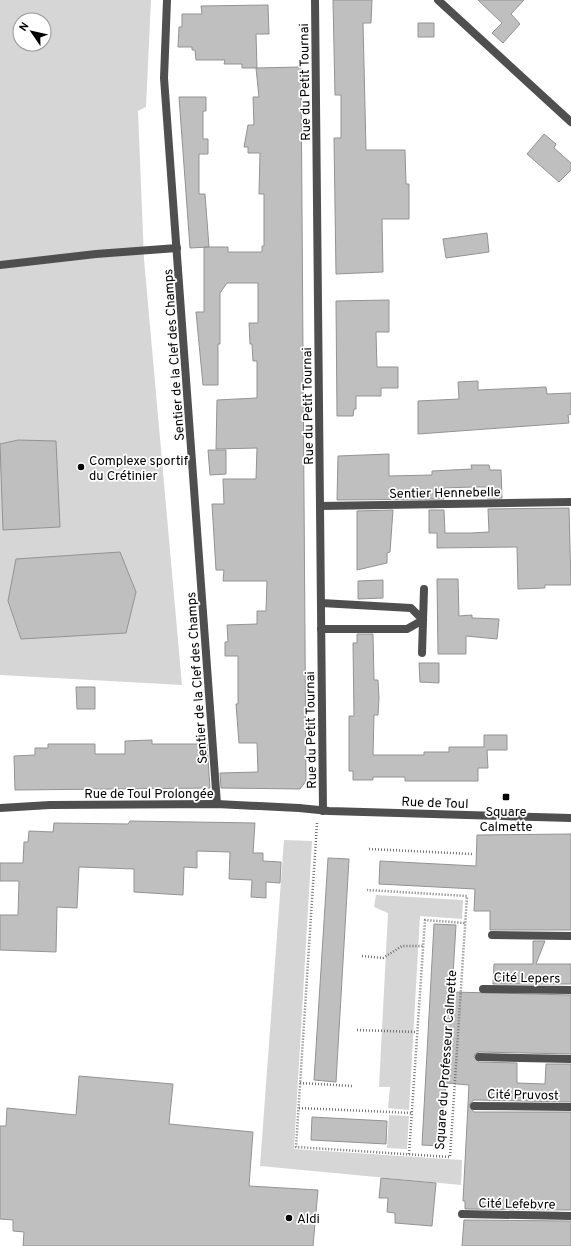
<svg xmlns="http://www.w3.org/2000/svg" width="571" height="1246" font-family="Overpass,sans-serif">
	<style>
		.green { fill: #d6d6d6; fill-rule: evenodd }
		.building { fill: #bfbfbf; stroke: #939393 }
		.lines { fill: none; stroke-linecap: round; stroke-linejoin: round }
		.path { stroke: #717171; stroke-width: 2.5; stroke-dasharray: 1 2; stroke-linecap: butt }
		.service { stroke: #4f4f4f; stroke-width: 8 }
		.minor { stroke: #4f4f4f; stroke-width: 8 }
		.tertiary { stroke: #4f4f4f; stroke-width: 8 }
		.poi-dot { fill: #000; stroke: #fff; stroke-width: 1.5 }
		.labels { text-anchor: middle; stroke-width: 3.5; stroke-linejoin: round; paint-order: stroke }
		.street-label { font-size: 13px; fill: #000; stroke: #fff }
		.poi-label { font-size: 13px; fill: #000; stroke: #fff; text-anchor: start }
	</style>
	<rect width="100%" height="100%" fill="#fff"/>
	<path class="green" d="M0,0H151L146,107L138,111L144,259L182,685L0,675ZM20,20H44V44H20Z
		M284,840L312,841L294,1149L462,1160L461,1185L260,1166Z
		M376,895L463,900L462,919L420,916L409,1110L388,1108L390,1087H379L388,913L374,907Z
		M389,1115L409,1116L407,1149L387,1148Z"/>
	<path class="building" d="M333,0H372L371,23H363L366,150H405L406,184H409V219H382L383,272L336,274L334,138H341V95H335Z
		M478,0H524L511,14L520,24L503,43L492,33L502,23Z
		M268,5L269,34H256L257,68H242V64H224L225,60H196L195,50H192V47H178L179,27H182V14H202L201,6Z
		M418,23H434V37H418Z
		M301,67L306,781L300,789L221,788L220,773L258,772L257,743H239L236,704H238V656H225V642H228L227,625L257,624V611H266L267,581H223L224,570H216L212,504H224L223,479H256L257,448L216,449L217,400L257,398V361H253L252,344H250L249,323H258V283H227L220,293V344H218V385H203L196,312H204V247H228V252H262V246H264V194H259L260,153H248V147H244L248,125H254L253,97H259L256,68Z
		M179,97H206V111H203V139H208V154H199V194H205L209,247L190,248Z
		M544,134L556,144L554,148L571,163V170L559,182L527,154Z
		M487,233L489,252L446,258L443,239Z
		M389,300V332H376L377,367H398V388H381V396H356V409H354L353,416H337L336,301Z
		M478,381V390L546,387L547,394L571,393V414L568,415L569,423L418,434V401L459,399L458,382Z
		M18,440L56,441L60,527L3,530L0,444Z
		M208,450H226V474L210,475Z
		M389,454V476L432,475V471L472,469L471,465H489L490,470H501L502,498H487V487H473L444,488V499L337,500L338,456Z
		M569,508L571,585H545V588L518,589L517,547L437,548V533H429V510H444L445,533H471L489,532L488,509Z
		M393,510L390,552L387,553V563L357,570V511Z
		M120,552L136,592L126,633L21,639L8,601L16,559Z
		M437,579H458L459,616L472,615V618L499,619L497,639L466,636V654H438Z
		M383,580V598L358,599V581Z
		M357,634H373L374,680H378L379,698L378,715H374L373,755H424V752H449V747H484V735H507V750H487L488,768H478V781H405V777H373V780H353V771H349V716H354L353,643H357Z
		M419,663H439V683L420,682Z
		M76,687H95V709H77Z
		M152,740V744H207L210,788L15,790L14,756L35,755V748H48V744H95V754H125V741Z
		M130,821L255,823L253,853H263V861L281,862L280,883L266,882V898L251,897L252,880L229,879L230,852L197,851V868L184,867L183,895L134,892V869L79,867L77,908L57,907L56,952L0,950V915H18L19,881H0V863H23L24,842H28L29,831L53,832L54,823L128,824Z
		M571,834V930H490V911H474L475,889L379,884L380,861L476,866L477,835Z
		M328,858L349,859L336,1082L314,1080Z
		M434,924L456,925L452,992L571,995V1054L479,1052L475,1054L474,1057L479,1062L517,1063V1083L545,1084L546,1064H571V1102L474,1100L470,1103L469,1106L474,1112H571V1210L465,1209V1201H463L469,1085L446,1083L440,1146L422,1145Z
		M533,941H545L536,964H571V984H493L494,964H533Z
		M79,1076L173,1084L169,1124L253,1132L249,1186L318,1190L313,1246H23L24,1232L13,1231V1220L0,1219V1126H6L7,1108L76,1115Z
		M312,1117L387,1121L386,1144L311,1140Z
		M381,1178L436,1183L432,1226L395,1223V1213L387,1212L388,1198H379Z
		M464,1220L571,1221V1246H462Z"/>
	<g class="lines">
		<path class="path" d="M317,823L296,1147L450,1157L467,896L367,890
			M369,849L472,854
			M362,956L383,958L402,946H423
			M357,1030L417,1032
			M300,1083L353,1086
			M299,1108L412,1113
			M409,1154L425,920L465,923"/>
		<path class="service" d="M0,265L96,254L177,248
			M320,506L571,502
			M321,603L411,608L423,620L407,629H321
			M422,653L424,589"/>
		<path class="minor" d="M167,0L164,78L217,804
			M315,0L323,811
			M438,0L571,122
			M492,935L571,936
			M483,989L571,990
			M479,1057L571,1059
			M474,1106L571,1107
			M462,1214L571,1216"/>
		<path class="tertiary" d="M0,808L50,805L217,804L299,808L329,811L571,818"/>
	</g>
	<g class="poi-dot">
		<circle cx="81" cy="467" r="4"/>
		<rect x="502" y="793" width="8" height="8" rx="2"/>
		<circle cx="289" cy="1218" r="4"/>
	</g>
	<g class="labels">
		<g class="street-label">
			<text transform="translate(304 82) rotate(-91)" y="5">Rue du Petit Tournai</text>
			<text transform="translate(173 355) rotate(-94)" y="5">Sentier de la Clef des Champs</text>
			<text transform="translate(307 406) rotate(-91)" y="5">Rue du Petit Tournai</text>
			<text transform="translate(445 492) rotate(-1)" y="5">Sentier Hennebelle</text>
			<text transform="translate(196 678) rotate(-94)" y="5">Sentier de la Clef des Champs</text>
			<text transform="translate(310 730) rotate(-91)" y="5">Rue du Petit Tournai</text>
			<text x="149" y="798">Rue de Toul Prolongée</text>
			<text transform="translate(435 802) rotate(2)" y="5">Rue de Toul</text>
			<text transform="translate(527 977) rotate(1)" y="5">Cité Lepers</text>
			<text transform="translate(445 1060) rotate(-86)" y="5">Square du Professeur Calmette</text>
			<text transform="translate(523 1094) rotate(1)" y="5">Cité Pruvost</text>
			<text transform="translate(517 1203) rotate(1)" y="5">Cité Lefebvre</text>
		</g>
		<g class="poi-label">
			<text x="89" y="465">Complexe sportif<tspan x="89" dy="15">du Crétinier</tspan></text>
			<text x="506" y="816" text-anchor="middle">Square<tspan x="506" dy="15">Calmette</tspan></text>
			<text x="297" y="1223">Aldi</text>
		</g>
	</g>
	<g transform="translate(32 32) rotate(304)"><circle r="19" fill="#ffffff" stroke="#999999"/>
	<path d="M0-3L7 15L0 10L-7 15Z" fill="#000000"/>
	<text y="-6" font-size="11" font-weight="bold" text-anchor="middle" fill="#000000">N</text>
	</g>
</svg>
